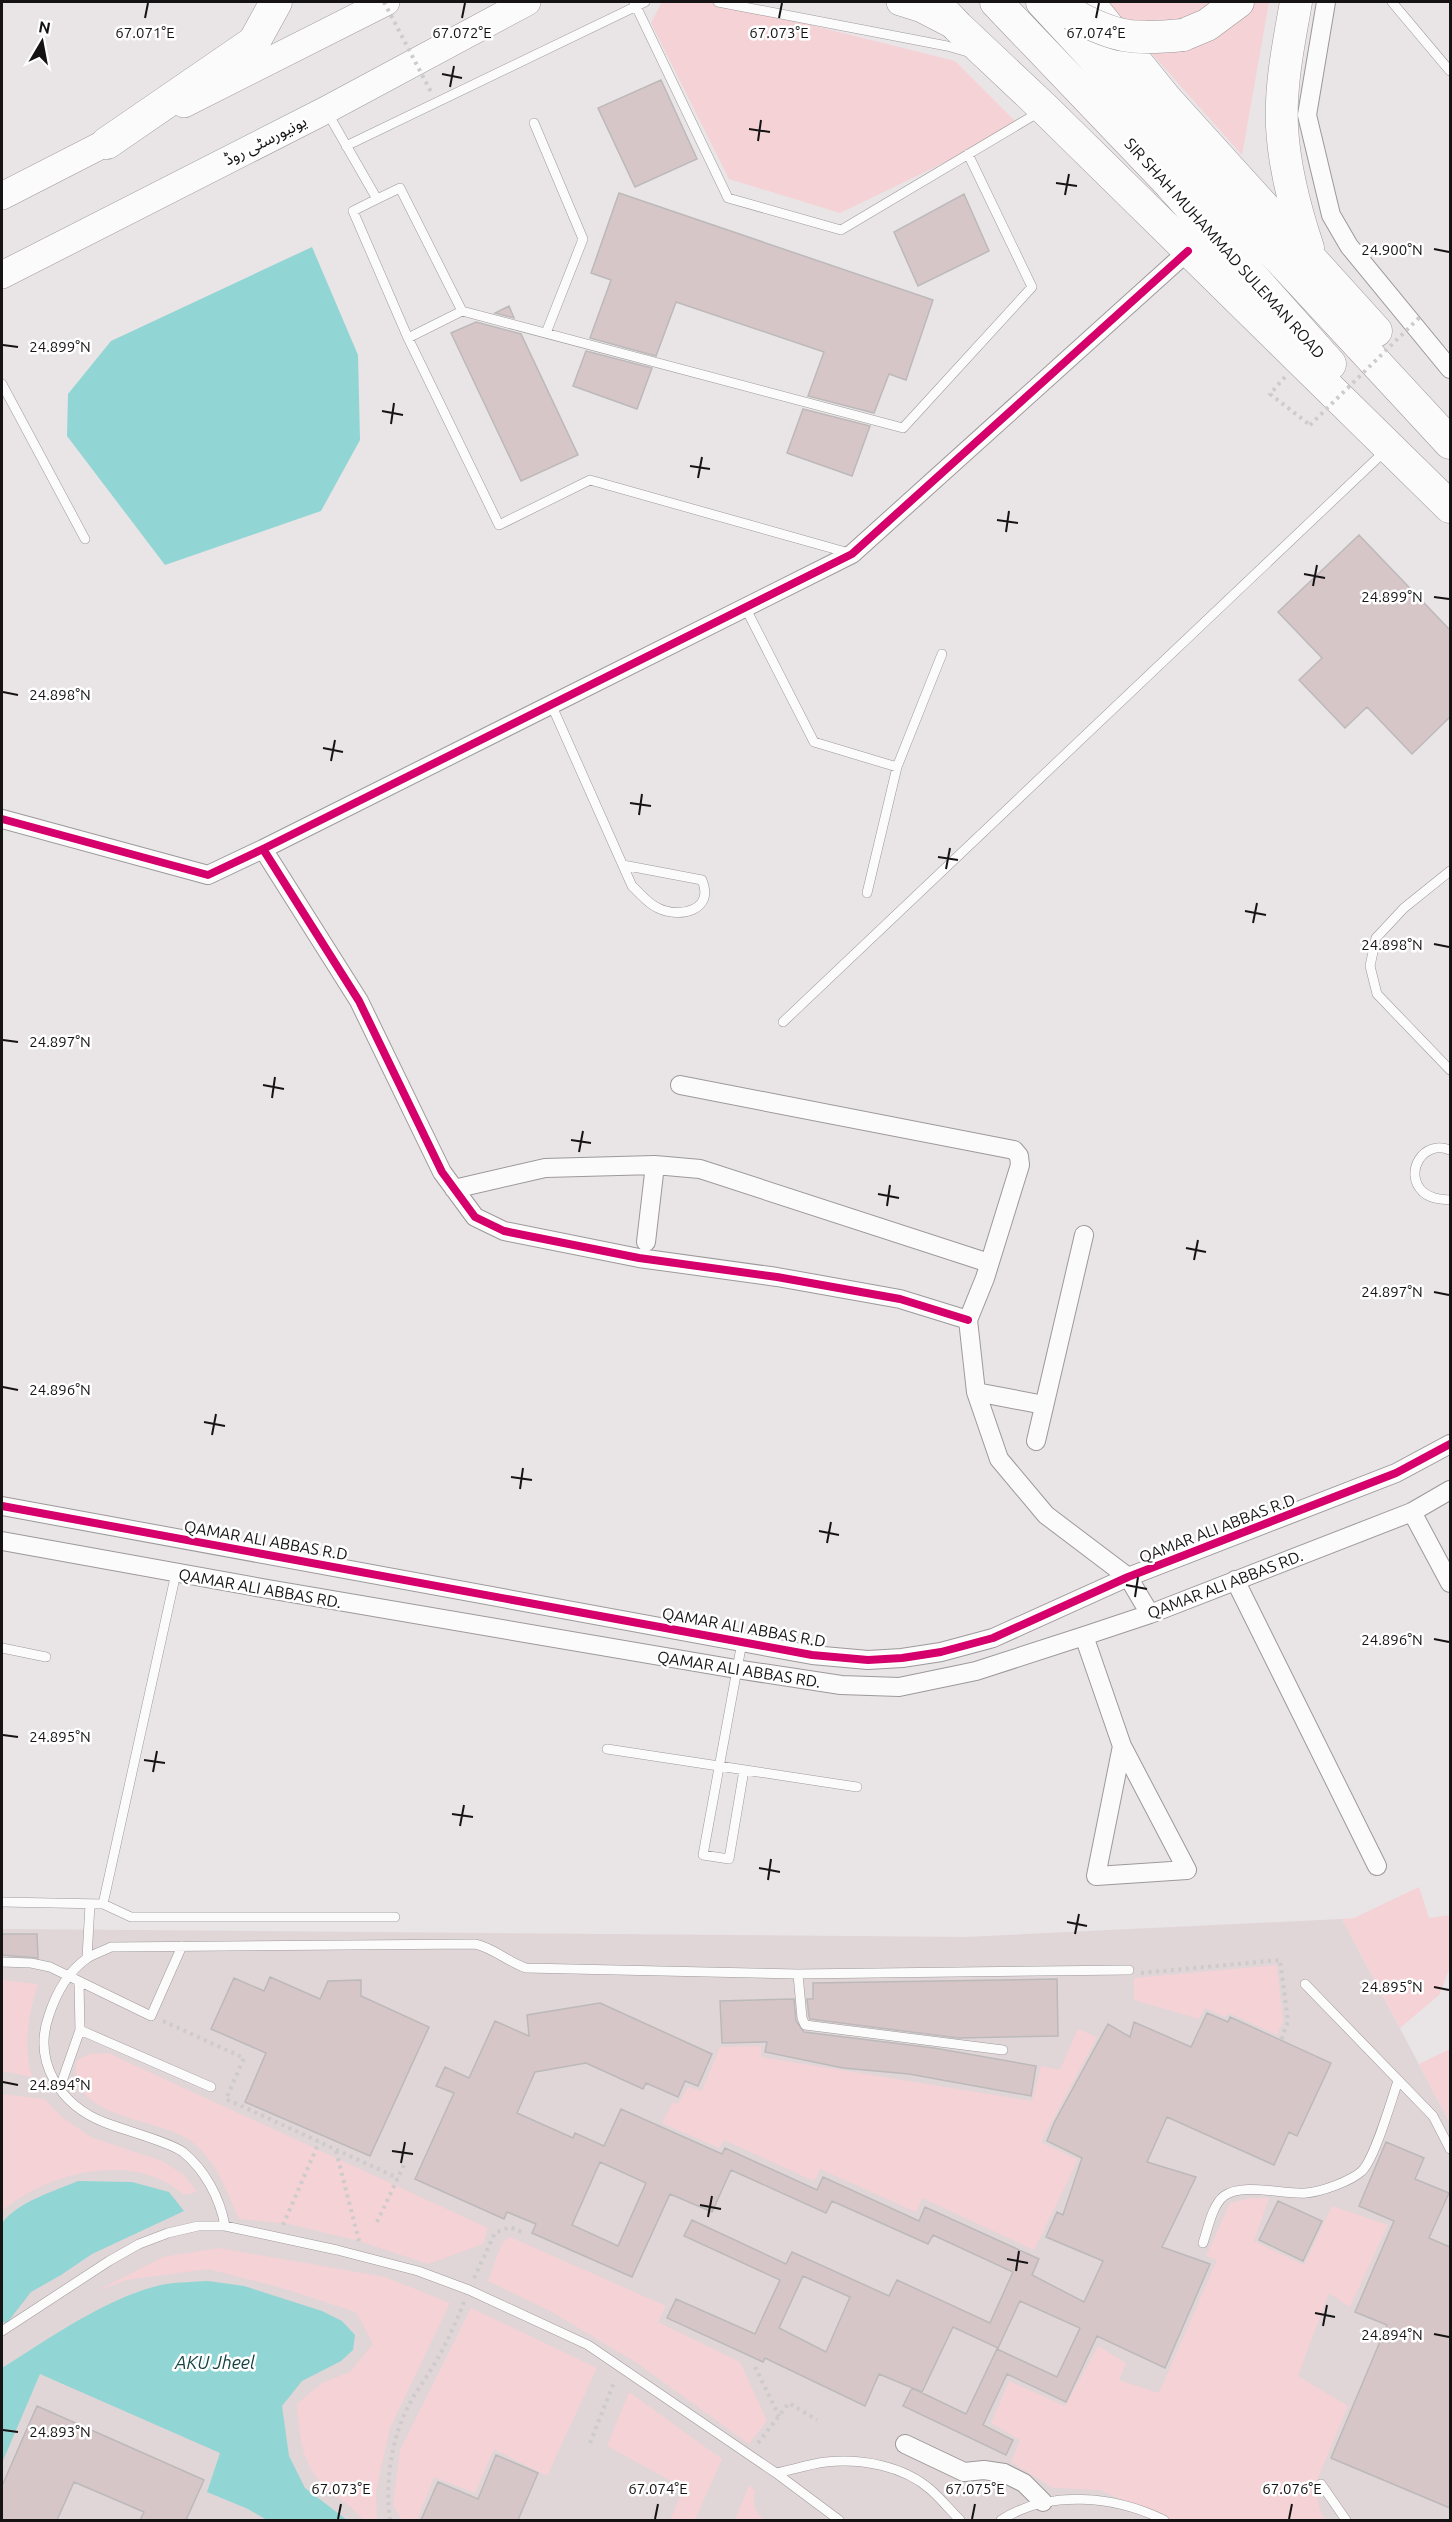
<svg xmlns="http://www.w3.org/2000/svg" width="1452" height="2522" font-family="Ubuntu,'Noto Sans Arabic',sans-serif">
	<style>
		.built { fill: #e0d5d7 }
		.green { fill: #f5d2d6 }
		.water { fill: #91d6d4 }
		.building { fill: #d7c6c8; stroke: #bcb9ba; stroke-width: 1.5; fill-rule: evenodd }
		.lines { fill: none; stroke-linecap: round; stroke-linejoin: round }
		.lane-casing { stroke: #9d999a; stroke-width: 10 }
		.street-casing { stroke: #9d999a; stroke-width: 20 }
		.primary-casing { stroke: #9d999a; stroke-width: 28 }
		.highway-casing { stroke: #9d999a; stroke-width: 33 }
		.path { stroke: #cdcbcc; stroke-width: 4; stroke-dasharray: 3 4.5; stroke-linecap: butt }
		.lane { stroke: #fcfbfb; stroke-width: 9 }
		.street { stroke: #fcfbfb; stroke-width: 18 }
		.primary { stroke: #fcfbfb; stroke-width: 27 }
		.highway { stroke: #fcfbfb; stroke-width: 32 }
		.highway-bridge-casing { stroke: #9d999a; stroke-width: 33; stroke-linecap: butt }
		.path-bridge { stroke: #cdcbcc; stroke-width: 4; stroke-dasharray: 3 4.5; stroke-linecap: butt }
		.highway-bridge { stroke: #fcfbfb; stroke-width: 32 }
		.cycleway-casing { stroke: #fff; stroke-width: 11 }
		.cycleway { stroke: #d6006c; stroke-width: 8 }
		.ticks { fill: none; stroke: #151313; stroke-width: 2 }
		.labels { text-anchor: middle; stroke-width: 5; stroke-linejoin: round; paint-order: stroke }
		.street-label { font-size: 16px; fill: #151313; stroke: #fff }
		.water-label { font-size: 18px; font-style: italic; fill: #154443; stroke: #fff }
		.ticks-label { font-size: 15px; text-anchor: middle; fill: #151313; stroke: #fff; stroke-width: 5; stroke-linejoin: round; paint-order: stroke }
	</style>
	<rect width="100%" height="100%" fill="#e9e4e5"/>
	<path class="built" d="M1342,1919L1450,2123V2520H2V1929L966,1937Z"/>
	<path class="green" d="M662,2H718L955,61L1020,126L840,213L729,179L651,23Z
		M1106,2H1269L1242,155Z
		M1419,1887L1429,1918L1450,1915V1967L1439,1995L1400,2028L1342,1919L1354,1918Z
		M1277,1965L1283,2021L1277,2035L1229,2013L1225,2017L1205,2008L1199,2019L1134,2000V1978Z
		M2,1980L38,1984C28,2016 23,2044 32,2077L2,2071Z
		M1078,2029L1097,2037L1041,2142L1078,2160L1034,2250L922,2198L916,2212L820,2169L814,2181L724,2140L719,2148L662,2123L673,2102L678,2104L688,2087L702,2091L720,2047L761,2046V2057L1032,2101L1041,2066L1060,2070Z
		M1450,2049V2123L1419,2064Z
		M108,2053L488,2228L483,2244L428,2264L359,2241L289,2224L239,2219C226,2190 216,2158 188,2139C154,2117 65,2118 77,2060L90,2054Z
		M2,2094L44,2099L63,2118L93,2138L162,2161L184,2175L197,2192L184,2195C136,2150 47,2172 2,2211Z
		M1251,2198H1269L1254,2241L1304,2265L1332,2206L1388,2225L1350,2307L1329,2293L1298,2376L1348,2406L1315,2485L1320,2511L1326,2520H1171L1099,2490L1053,2488L1011,2462L1020,2440L991,2423L1009,2381L1065,2406L1098,2346L1126,2363L1119,2380L1159,2393L1217,2260L1206,2256L1230,2203Z
		M510,2237L666,2306L658,2322L740,2362L767,2421L749,2444L637,2363L552,2312L488,2281L502,2243Z
		M219,2248L385,2277L450,2303L390,2428L376,2491L377,2520H363C352,2505 334,2496 321,2483C301,2461 299,2432 297,2404L322,2383L350,2372L373,2344L356,2312L282,2288L208,2269L127,2280L96,2291L163,2257Z
		M471,2308L597,2368L547,2476L494,2449L475,2493L434,2477L417,2520H401L393,2505L400,2450Z
		M629,2392L722,2459L695,2520H670L684,2488L607,2446Z
		M749,2485L755,2491C752,2502 755,2514 765,2520H735Z"/>
	<path class="water" d="M312,247L358,355L360,440L321,511L165,565L67,436L68,394L111,341Z
		M78,2181L132,2182L169,2192L184,2211L92,2254L61,2275L31,2292L7,2323L2,2322V2223C19,2201 53,2192 78,2181Z
		M208,2281L244,2286L322,2311L342,2321L355,2335L353,2350L341,2361L302,2381L282,2406L289,2456L305,2488L347,2520H267L248,2509L207,2492L220,2453L40,2374L2,2463V2368C48,2339 112,2294 166,2284C179,2282 194,2282 208,2281Z"/>
	<path class="building" d="M661,80L697,159L635,187L598,108Z
		M619,193L933,300L906,380L889,374L874,413L808,396L824,352L676,302L656,356L590,338L611,280L591,273Z
		M964,194L989,251L918,286L894,232Z
		M509,306L514,318L495,313Z
		M476,322L521,334L578,455L521,481L451,333Z
		M586,351L652,368L637,409L573,386Z
		M803,409L870,426L852,476L787,453Z
		M1359,535L1450,630V717L1412,754L1367,707L1345,728L1299,680L1322,658L1278,612Z
		M2,1934H37L38,1958L2,1955Z
		M270,1977L320,1999L328,1981L361,1980V1996L429,2027L370,2156L245,2102L266,2053L211,2029L234,1978L264,1991Z
		M1057,1979L1058,2036L958,2038L810,2019L809,2016L807,1999H813V1983Z
		M794,1999L796,2021L804,2032L934,2048L1036,2066L1031,2096L909,2074L843,2068L765,2052L767,2042L722,2043L720,2001Z
		M600,2003L712,2054L698,2086L685,2081L678,2097L646,2083L643,2089L586,2063L535,2072L517,2113L573,2138L575,2133L604,2146L621,2109L722,2154L725,2148L817,2190L823,2177L919,2221L925,2207L1039,2259L1032,2275L1084,2302L1103,2261L1046,2237L1057,2212L1063,2215L1082,2158L1047,2141L1054,2123L1108,2024L1130,2037L1134,2022L1191,2047L1207,2013L1228,2022L1230,2017L1331,2063L1297,2136L1289,2132L1274,2165L1167,2117L1147,2162L1196,2177L1162,2247L1210,2264L1165,2368L1097,2336L1066,2402L1007,2374L983,2425L1013,2440L1006,2455L903,2406L912,2388L966,2414L997,2349L1057,2377L1080,2328L1020,2301L998,2348L953,2327L922,2392L879,2374L865,2406L765,2358L763,2362L667,2318L676,2299L755,2334L780,2280L684,2236L692,2220L786,2264L792,2252L889,2296L897,2280L990,2323L1013,2272L933,2235L928,2244L832,2201L826,2213L731,2170L712,2212L670,2194L632,2277L532,2233L536,2224L507,2212L504,2219L415,2179L454,2093L436,2086L445,2067L469,2078L495,2021L529,2036L527,2015ZM600,2162L646,2183L618,2246L572,2225ZM803,2276L850,2297L826,2352L779,2328Z
		M1386,2142L1424,2158L1415,2179L1449,2193L1429,2238L1450,2247V2508L1331,2458L1387,2325L1355,2312L1394,2221L1359,2206Z
		M1278,2201L1322,2221L1303,2261L1259,2240Z
		M37,2406L204,2480L186,2520H140L144,2512L74,2482L57,2520H2V2486Z
		M496,2455L538,2473L518,2520H421L438,2482L478,2499Z"/>
	<g class="lines">
		<defs>
			<path id="lane" d="M634,2L728,198L841,230L1041,111
				M718,2L947,46L968,52
				M1392,2L1450,71
				M327,112L377,199L353,211L408,338L499,525L590,480L849,553
				M534,123L583,239L546,333
				M346,146L645,2
				M377,199L400,188L462,311L408,338
				M462,311L903,428L1032,287L968,154
				M2,384L85,539
				M745,607L814,742L897,767
				M551,704L632,886C640,893 648,904 658,908C680,919 715,910 702,880L623,865
				M1450,871L1404,908L1376,938L1370,966L1377,994L1450,1070
				M867,893L897,767L942,654
				M783,1022L1385,451
				M1450,1150C1423,1139 1403,1173 1423,1192C1431,1199 1441,1199 1450,1200
				M742,1642L703,1855L729,1859L744,1770
				M2,1648L46,1657
				M607,1749L857,1787
				M2,1902L103,1904L131,1917H395
				M103,1904L176,1573
				M87,1958L90,1904
				M2,1962L31,1963L50,1967L151,2016L182,1946
				M798,1974L802,2018L805,2025L1003,2050
				M1305,1984L1433,2116L1450,2149
				M80,2030L211,2087
				M60,2087L80,2030L79,1983
				M225,2226C220,2198 205,2170 183,2152C170,2142 124,2130 106,2123C61,2106 32,2063 49,2015C56,1994 68,1972 86,1959C93,1954 103,1951 111,1947L475,1944C494,1948 508,1962 526,1968L798,1974L1129,1970
				M1203,2243C1208,2229 1212,2205 1224,2196C1242,2182 1285,2195 1306,2193C1321,2192 1351,2181 1362,2171C1375,2158 1391,2101 1398,2081
				M2,2331L109,2261L139,2244L168,2233L198,2226H225L337,2250L418,2271L469,2290L588,2345L776,2473C792,2470 809,2464 826,2462C861,2458 904,2466 931,2490C941,2499 950,2510 960,2520
				M776,2473L839,2520
				M1321,2484L1346,2520
				M1001,2520C1050,2489 1115,2496 1164,2520"/>
			<path id="street" d="M1326,2L1307,115L1331,215L1349,246L1450,369
				M2,819L208,875L263,849L852,554L1188,251
				M263,849L359,1001L442,1172L475,1217L504,1231L639,1258L777,1277L900,1299L968,1320
				M680,1085L1014,1150L1019,1156L1020,1165L985,1278L968,1320L976,1392L999,1459L1046,1515L1128,1577L1150,1614
				M454,1189L545,1168L655,1165L700,1169L989,1263
				M646,1242L655,1165
				M976,1392L1044,1405
				M1036,1441L1084,1235
				M2,1506L812,1655L868,1660L902,1658L941,1652L993,1638L1128,1577L1396,1473L1450,1444
				M1412,1512L1450,1583
				M2,1541L262,1588L736,1669L841,1685L899,1687L976,1671L1084,1636L1150,1614L1412,1512L1450,1490
				M1235,1580L1377,1866
				M1084,1636L1122,1746L1187,1870L1096,1876L1122,1746
				M905,2444L964,2472L984,2470L1004,2473L1024,2483L1043,2502"/>
			<path id="primary" d="M900,2L922,9L951,24
				M184,104L386,2
				M2,196L125,133
				M2,275L326,110L527,2"/>
			<path id="highway" d="M934,2L958,27L1045,109L1450,507
				M996,2L1170,184L1330,364
				M1042,2L1450,443
				M1088,2L1166,99L1376,331
				M1296,2C1289,42 1280,84 1282,126C1284,168 1295,209 1308,248
				M1183,35L1207,25L1238,2
				M107,143L254,42L276,2"/>
		</defs>
		<use href="#lane" class="lane-casing"/>
		<use href="#street" class="street-casing"/>
		<use href="#primary" class="primary-casing"/>
		<use href="#highway" class="highway-casing"/>
		<path class="path" d="M1285,377L1270,394L1310,425
			M1141,1973L1280,1960L1288,2021L1281,2041
			M163,2021L244,2058L226,2099L398,2178
			M336,2151L359,2241
			M377,2222L405,2163
			M283,2225L319,2142
			M474,2278L495,2233L510,2227L522,2232
			M755,2367L779,2416
			M590,2443L615,2380
			M758,2443L789,2403L817,2420
			M390,2520C385,2483 391,2437 410,2403C416,2391 425,2380 432,2368C445,2347 455,2325 464,2302"/>
		<use href="#lane" class="lane"/>
		<use href="#street" class="street"/>
		<use href="#primary" class="primary"/>
		<use href="#highway" class="highway"/>
		<defs>
			<path id="highway-bridge" d="M1072,14C1115,38 1134,40 1183,35"/>
		</defs>
		<use href="#highway-bridge" class="highway-bridge-casing"/>
		<path class="path-bridge" d="M384,2L431,92
			M1310,425L1422,315"/>
		<use href="#highway-bridge" class="highway-bridge"/>
		<defs>
			<path id="cycleway" d="M2,819L208,875L263,849L852,554L1188,251
				M263,849L359,1001L442,1172L475,1217L504,1231L639,1258L777,1277L900,1299L968,1320
				M2,1506L812,1655L868,1660L902,1658L941,1652L993,1638L1128,1577L1396,1473L1450,1444"/>
		</defs>
		<use href="#cycleway" class="cycleway-casing"/>
		<use href="#cycleway" class="cycleway"/>
	</g>
	<path class="ticks" d="M145,18L148,3M462,18L465,3M779,18L782,3M1096,18L1099,3M442,74L462,78M450,87L454,66M749,129L770,132M758,141L761,120M1056,183L1077,186M1065,195L1069,174M1434,249L1449,252M3,345L18,347M382,411L403,415M391,424L394,403M690,466L710,469M698,478L702,457M997,520L1018,523M1006,532L1009,511M1304,574L1325,578M1313,586L1317,565M1434,597L1449,599M3,692L18,695M323,748L343,752M331,761L335,740M630,803L651,806M639,815L642,794M938,857L958,860M946,869L950,848M1245,911L1266,915M1253,923L1257,903M1434,944L1449,947M3,1040L18,1042M263,1085L284,1089M272,1098L275,1077M571,1140L591,1143M579,1152L583,1131M878,1194L899,1198M887,1206L890,1185M1186,1248L1206,1252M1194,1260L1198,1240M1434,1292L1449,1295M3,1387L18,1390M204,1422L225,1426M212,1435L216,1414M511,1477L532,1480M520,1489L523,1468M819,1531L839,1535M827,1543L831,1522M1126,1585L1147,1589M1135,1597L1138,1577M1434,1639L1449,1642M3,1735L18,1737M144,1760L165,1763M153,1772L157,1751M452,1814L473,1817M460,1826L464,1805M759,1868L780,1872M768,1880L771,1859M1067,1922L1087,1926M1075,1934L1079,1914M1434,1987L1449,1990M3,2082L18,2085M392,2151L413,2154M401,2163L405,2142M700,2205L721,2209M708,2217L712,2196M1007,2259L1028,2263M1016,2271L1019,2251M1315,2313L1335,2317M1323,2326L1327,2305M1434,2334L1449,2337M3,2430L18,2432M338,2519L341,2504M655,2519L658,2504M972,2519L975,2504M1289,2519L1292,2504"/>
	<g class="labels">
		<g class="street-label">
			<text transform="translate(265 140) rotate(-27)" y="6">یونیورسٹی روڈ</text>
			<text transform="translate(1225 248) rotate(48)" y="6">SIR SHAH MUHAMMAD SULEMAN ROAD</text>
			<text transform="translate(1217 1528) rotate(-21)" y="6">QAMAR ALI ABBAS R.D</text>
			<text transform="translate(266 1540) rotate(10)" y="6">QAMAR ALI ABBAS R.D</text>
			<text transform="translate(1225 1584) rotate(-21)" y="6">QAMAR ALI ABBAS RD.</text>
			<text transform="translate(260 1588) rotate(10)" y="6">QAMAR ALI ABBAS RD.</text>
			<text transform="translate(744 1627) rotate(10)" y="6">QAMAR ALI ABBAS R.D</text>
			<text transform="translate(739 1669) rotate(9)" y="6">QAMAR ALI ABBAS RD.</text>
		</g>
		<g class="water-label">
			<text x="215" y="2369">AKU Jheel</text>
		</g>
	</g>
	<g class="ticks-label">
		<text x="145" y="38">67.071°E</text>
		<text x="462" y="38">67.072°E</text>
		<text x="779" y="38">67.073°E</text>
		<text x="1096" y="38">67.074°E</text>
		<text x="1392" y="255">24.900°N</text>
		<text x="60" y="352">24.899°N</text>
		<text x="1392" y="602">24.899°N</text>
		<text x="60" y="700">24.898°N</text>
		<text x="1392" y="950">24.898°N</text>
		<text x="60" y="1047">24.897°N</text>
		<text x="1392" y="1297">24.897°N</text>
		<text x="60" y="1395">24.896°N</text>
		<text x="1392" y="1645">24.896°N</text>
		<text x="60" y="1742">24.895°N</text>
		<text x="1392" y="1992">24.895°N</text>
		<text x="60" y="2090">24.894°N</text>
		<text x="1392" y="2340">24.894°N</text>
		<text x="60" y="2437">24.893°N</text>
		<text x="341" y="2494">67.073°E</text>
		<text x="658" y="2494">67.074°E</text>
		<text x="975" y="2494">67.075°E</text>
		<text x="1292" y="2494">67.076°E</text>
	</g>
	<rect width="1452" height="2522" fill="none" stroke="#151313" stroke-width="6"/>
	<g transform="translate(42 42) rotate(10)" stroke="#ffffff" stroke-width="4.5" paint-order="stroke">
	<path d="M0-4.5L10 22L0 15L-10 22Z" fill="#151313"/>
	<text y="-9" font-size="16" font-weight="bold" text-anchor="middle" fill="#151313">N</text>
	</g>
</svg>
